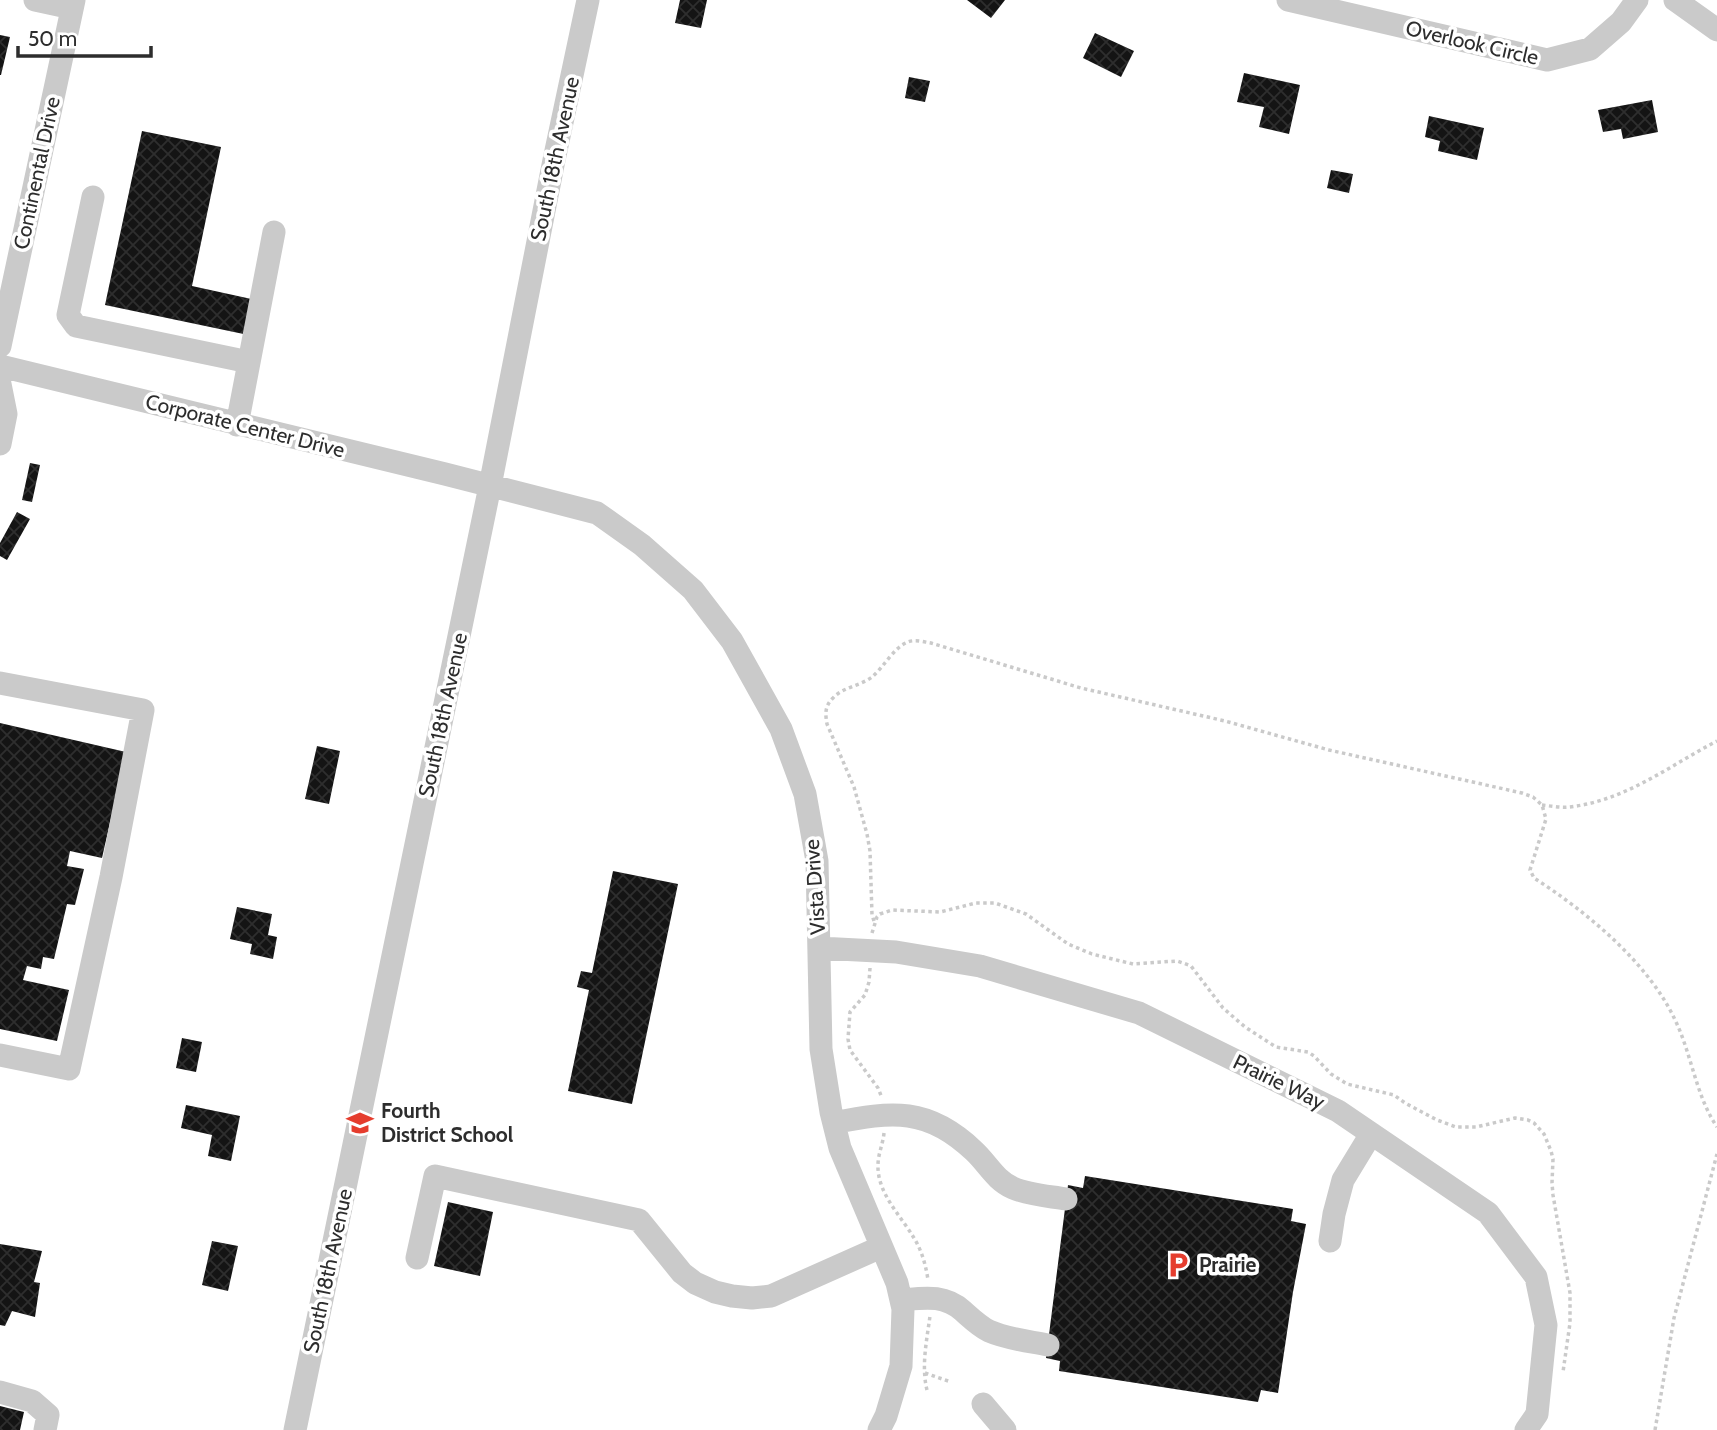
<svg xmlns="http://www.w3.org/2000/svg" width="1717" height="1430" font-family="Cabin,sans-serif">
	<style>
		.building { fill: url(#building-cross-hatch) }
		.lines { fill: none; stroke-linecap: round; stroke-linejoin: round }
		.path { stroke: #cacaca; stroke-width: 3.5; stroke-dasharray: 3.5 3.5; stroke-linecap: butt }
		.minor { stroke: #cacaca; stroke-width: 23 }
		.labels { text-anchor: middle; stroke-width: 7; stroke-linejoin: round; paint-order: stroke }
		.street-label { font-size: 21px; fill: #2d2d2d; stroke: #fff }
		.poi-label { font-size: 21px; font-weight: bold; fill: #2d2d2d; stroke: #fff; text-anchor: start }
	</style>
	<defs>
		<pattern id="building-cross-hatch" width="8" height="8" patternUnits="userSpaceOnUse" patternTransform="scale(1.75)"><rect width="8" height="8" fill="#141414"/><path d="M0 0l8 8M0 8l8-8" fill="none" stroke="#2e2e2e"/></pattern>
	</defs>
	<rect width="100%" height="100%" fill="#fff"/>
	<path class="building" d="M680,0H707L701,28L675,23Z
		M967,0H1005L991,18Z
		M1095,33L1134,51L1121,77L1083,58Z
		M0,35L10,37L1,75H0Z
		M1244,73L1300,85L1289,134L1259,127L1264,107L1237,102Z
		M909,77L930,81L925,102L905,98Z
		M1652,100L1658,132L1623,139L1621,129L1603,132L1598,110Z
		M1429,116L1484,128L1477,160L1438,151L1440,141L1425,137Z
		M142,131L221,147L192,286L261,301L253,336L105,305Z
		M1331,170L1353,174L1349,193L1327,188Z
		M30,463L40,465L32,502L22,500Z
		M17,512L30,519L7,560L0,556V543Z
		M0,723L126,752L102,858L70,851L67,866L84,869L75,905L67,904L54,959L43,957L41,969L27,966L23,980L69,990L57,1041L0,1029Z
		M317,746L340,751L329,804L305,799Z
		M613,871L678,884L632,1104L568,1091L589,990L577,987L581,971L592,973Z
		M237,907L272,914L268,935L277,937L273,959L250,954L252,944L230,939Z
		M182,1038L202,1042L196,1072L176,1068Z
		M186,1105L240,1116L231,1161L208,1156L212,1135L181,1128Z
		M1085,1176L1293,1209L1291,1221L1306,1224L1293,1292L1278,1393L1261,1390L1258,1402L1059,1371L1060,1361L1046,1358L1068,1185L1083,1188Z
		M448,1202L493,1212L480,1276L434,1266Z
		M212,1241L238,1246L228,1291L202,1285Z
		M0,1244L42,1251L34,1282L40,1283L35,1317L12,1311L5,1326L0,1325Z
		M0,1406L24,1412L20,1430H0Z"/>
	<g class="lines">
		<path class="path" d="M1542,805C1551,806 1561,808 1569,807C1625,801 1669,766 1717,741
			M874,921L872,915L870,851L867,834L854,787L827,724C825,713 825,706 833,698C843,687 860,686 872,677C884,667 894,647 908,642C915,639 924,642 931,643L1081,688L1225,721L1329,750L1522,793L1533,797L1542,805L1546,819L1530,870L1534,878C1587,912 1650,964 1676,1022C1692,1056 1696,1096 1717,1127
			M872,933L877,917L880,914L892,910L940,912L976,903H995L1026,914L1068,944L1092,954L1133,964L1177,961L1183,963L1191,966L1223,1008L1245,1027L1276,1047L1308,1052L1314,1056L1331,1074L1347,1084L1394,1095L1405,1103L1437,1120L1456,1127H1476L1515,1118L1528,1120L1534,1123L1544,1134L1551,1151L1553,1159L1552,1183L1553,1195L1570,1293V1323L1563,1372
			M870,968L869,982L865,995L850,1012L848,1039L850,1050L878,1088L882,1098
			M884,1133C883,1144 878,1154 878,1165C877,1193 901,1216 914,1238C922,1251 926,1266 928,1280
			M925,1373L951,1382
			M927,1390C921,1366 927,1339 930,1316
			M1655,1430L1674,1318L1717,1154"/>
		<path class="minor" d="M35,0L72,8
			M1288,0L1547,60L1590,49L1621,22L1637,0
			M1675,0L1717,30
			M93,197L68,315L76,326L249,362
			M0,346L74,0
			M0,366L445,474L597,513L642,545L693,590L732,641L781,729L805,794L817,861L821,1049L831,1112L840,1148L897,1283L903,1309L901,1366L886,1416L879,1430
			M0,384L6,414L0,444
			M237,425L274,232
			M0,683L143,710L111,877L69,1069L0,1055
			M819,948L896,952L980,966L1139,1013L1338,1111L1488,1213L1536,1277L1546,1325L1537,1414L1526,1430
			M834,1123C892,1111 928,1107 974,1151C988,1164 995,1180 1013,1188C1029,1195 1048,1196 1066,1199
			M1330,1241L1334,1214L1343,1180L1371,1134
			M417,1258L435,1176L639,1220L682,1273L695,1283L715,1292L732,1296L752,1298L771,1296L881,1247
			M901,1300C924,1298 944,1294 963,1311C972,1319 979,1326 989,1331C1007,1339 1028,1341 1048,1345
			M0,1392L32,1401L48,1415L45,1430
			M983,1404L1005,1430
			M295,1430L490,486L554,160L588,0"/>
	</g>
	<defs>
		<symbol id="school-bare" viewBox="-9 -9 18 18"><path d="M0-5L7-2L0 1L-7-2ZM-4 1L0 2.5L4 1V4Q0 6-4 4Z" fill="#e53d2e" stroke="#fff" stroke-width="2.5" paint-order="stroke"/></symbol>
		<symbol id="parking-bare" viewBox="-9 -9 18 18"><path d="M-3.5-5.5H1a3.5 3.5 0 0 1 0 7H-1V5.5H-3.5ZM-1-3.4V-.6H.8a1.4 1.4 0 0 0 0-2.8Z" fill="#e53d2e" stroke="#fff" stroke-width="2.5" paint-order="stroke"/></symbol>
	</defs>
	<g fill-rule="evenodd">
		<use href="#school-bare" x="341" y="1104" width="38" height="38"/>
		<use href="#parking-bare" x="1159" y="1246" width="38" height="38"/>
	</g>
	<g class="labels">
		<g class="street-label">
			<text transform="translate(1472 43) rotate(13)" y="7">Overlook Circle</text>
			<text transform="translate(555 159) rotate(-78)" y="7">South 18th Avenue</text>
			<text transform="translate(37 173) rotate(-78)" y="7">Continental Drive</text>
			<text transform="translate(245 426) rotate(14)" y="7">Corporate Center Drive</text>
			<text transform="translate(443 715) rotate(-78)" y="7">South 18th Avenue</text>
			<text transform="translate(815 887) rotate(-94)" y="7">Vista Drive</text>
			<text transform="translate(1279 1082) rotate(26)" y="7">Prairie Way</text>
			<text transform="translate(328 1271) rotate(-78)" y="7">South 18th Avenue</text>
		</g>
		<g class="poi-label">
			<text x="381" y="1118">Fourth<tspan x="381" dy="24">District School</tspan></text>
			<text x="1199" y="1272">Prairie</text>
		</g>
	</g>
	<path d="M18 46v10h133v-10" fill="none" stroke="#2d2d2d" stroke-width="3.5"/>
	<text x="28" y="46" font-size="21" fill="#2d2d2d" stroke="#ffffff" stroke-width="5" paint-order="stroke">50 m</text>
</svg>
